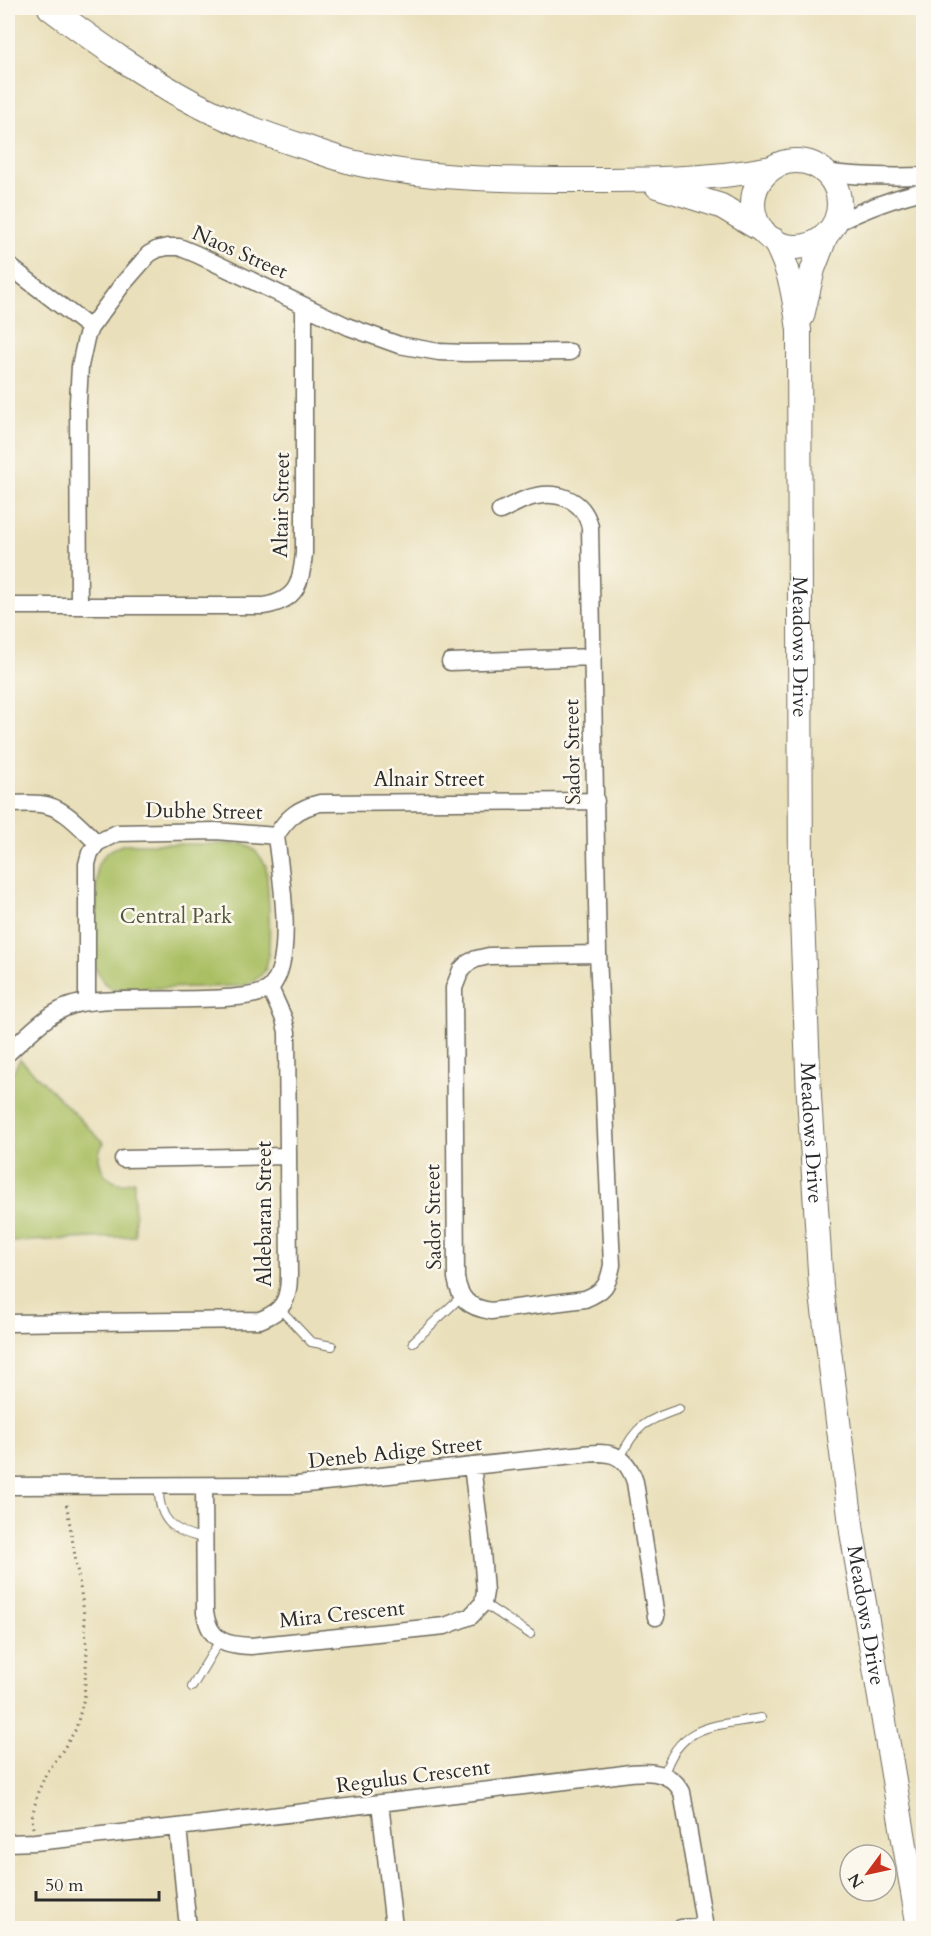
<svg xmlns="http://www.w3.org/2000/svg" width="931" height="1936" font-family="Cardo,serif">
	<style>
		.green { fill: #aabf64; stroke: #6a7548; stroke-width: 1.5 }
		.lines { fill: none; stroke-linecap: round; stroke-linejoin: round }
		.lane-casing { stroke: #6e6a5d; stroke-width: 10 }
		.street-casing { stroke: #6e6a5d; stroke-width: 19 }
		.secondary-casing { stroke: #6e6a5d; stroke-width: 26 }
		.path { stroke: #6e6a5d; stroke-width: 3; stroke-dasharray: 1.5 4.5; stroke-linecap: butt }
		.lane { stroke: #fff; stroke-width: 8 }
		.street { stroke: #fff; stroke-width: 16 }
		.secondary { stroke: #fff; stroke-width: 24 }
		.labels { text-anchor: middle; stroke-width: 5; stroke-linejoin: round; paint-order: stroke }
		.street-label { font-size: 21px; fill: #2b2b2b; stroke: #fbf7ec }
		.park-label { font-size: 21px; fill: #51573c; stroke: #fbf7ec }
	</style>
	<rect width="100%" height="100%" fill="#fbf7ec"/>
	<filter id="ink" filterUnits="userSpaceOnUse"><feTurbulence type="fractalNoise" baseFrequency=".0167" numOctaves="2"/><feDisplacementMap in="SourceGraphic" scale="12" xChannelSelector="R" yChannelSelector="G"/><feConvolveMatrix kernelMatrix="1 2 1 2 8 2 1 2 1" color-interpolation-filters="sRGB"/></filter>
	<filter id="wash" filterUnits="userSpaceOnUse"><feTurbulence type="fractalNoise" baseFrequency=".008" numOctaves="4" result="noise"/><feDisplacementMap in="SourceGraphic" scale="24" xChannelSelector="R" yChannelSelector="G"/><feGaussianBlur stdDeviation="1.35" result="paint"/><feColorMatrix in="noise" values="0 0 0 0 0 0 0 0 0 0 0 0 0 0 0 0 0 1.4 0 .05"/><feComposite in="paint" operator="in"/></filter>
	<g filter="url(#wash)">
		<rect width="100%" height="100%" fill="#e9dfba"/>
		<path class="green" d="M125,844H244C255,849 260,855 266,866C268,887 273,953 265,970C260,979 251,983 242,986L112,989L104,983L95,968L97,867C103,853 112,848 125,844Z
			M20,1059L104,1143C93,1156 102,1180 119,1183C124,1184 129,1182 134,1181L135,1236L8,1242V1076L12,1074Z"/>
	</g>
	<g filter="url(#ink)">
		<g class="lines">
			<defs>
				<path id="lane" d="M280,1309L311,1342L332,1346
					M413,1342L462,1296
					M620,1458C636,1425 645,1421 679,1409
					M159,1487C158,1520 173,1532 204,1538
					M483,1603L530,1634
					M192,1687L220,1640
					M664,1775C679,1723 716,1726 761,1718"/>
				<path id="street" d="M825,172C858,177 890,177 924,176
					M834,224C863,210 892,198 924,191
					M8,265L90,328
					M500,511C509,507 517,502 526,499C554,489 583,497 590,527L598,954L612,1265C608,1286 604,1291 585,1299L491,1311C468,1307 460,1300 456,1278L454,988L461,970L468,963L476,959L489,956L598,954
					M8,606H264C297,600 301,584 304,553V306
					M79,606L78,402L80,366L86,338L90,328L122,285L149,254L158,249L168,247H179L196,254L349,327L399,345L439,352L465,353L570,352
					M450,662L593,657
					M8,804C18,804 30,803 40,804C64,806 81,828 97,843
					M276,836C287,817 299,808 320,803L596,801
					M87,1002V864L90,853L97,843L117,833L216,831L276,836
					M8,1053C27,1036 48,1012 73,1005C111,993 253,1008 271,987C296,958 280,872 276,836
					M123,1159L287,1156
					M8,1323L260,1320C284,1311 289,1299 289,1275L287,1032L284,1019L270,988
					M8,1486L297,1485L574,1455C604,1452 624,1448 635,1482L656,1617
					M204,1486L205,1613C210,1641 225,1645 251,1646L445,1626L471,1616L483,1603L485,1592L481,1538L472,1466
					M380,1803L394,1928
					M178,1827L188,1928
					M8,1843L35,1842L178,1827L608,1776C634,1773 667,1764 682,1792L705,1928
					M681,1928L704,1926"/>
				<g id="secondary">
					<path d="M50,8C96,42 143,76 194,103C231,122 269,136 308,148C322,153 337,158 351,162C426,179 502,180 578,180C643,180 708,180 772,168"/>
					<circle cx="796" cy="204" r="43"/>
					<path d="M657,186L721,206L763,231"/>
					<path id="s1" d="M774,240C791,271 794,295 799,330L801,892L809,1096L821,1287L852,1532L919,1928"/>
					<path d="M802,316L813,269L826,235"/>
				</g>
			</defs>
			<use href="#lane" class="lane-casing"/>
			<use href="#street" class="street-casing"/>
			<use href="#secondary" class="secondary-casing"/>
			<path class="path" d="M33,1828L32,1817L38,1792L46,1774L61,1753L76,1729L84,1698L87,1652L83,1605L66,1501"/>
			<use href="#lane" class="lane"/>
			<use href="#street" class="street"/>
			<use href="#secondary" class="secondary"/>
		</g>
	</g>
	<g class="labels">
		<g class="street-label">
			<text transform="translate(240 252) rotate(24)" y="7">Naos Street</text>
			<text transform="translate(281 505) rotate(-89)" y="7">Altair Street</text>
			<text dy="7" stroke="none"><textPath href="#s1" startOffset="411">Meadows Drive</textPath></text>
			<text transform="translate(572 752) rotate(-91)" y="7">Sador Street</text>
			<text x="429" y="786">Alnair Street</text>
			<text transform="translate(204 811) rotate(1)" y="7">Dubhe Street</text>
			<text dy="7" stroke="none"><textPath href="#s1" startOffset="897">Meadows Drive</textPath></text>
			<text transform="translate(264 1214) rotate(-90)" y="7">Aldebaran Street</text>
			<text transform="translate(433 1217) rotate(-91)" y="7">Sador Street</text>
			<text transform="translate(395 1452) rotate(-6)" y="7">Deneb Adige Street</text>
			<text transform="translate(342 1614) rotate(-6)" y="7">Mira Crescent</text>
			<text dy="7" stroke="none"><textPath href="#s1" startOffset="1383">Meadows Drive</textPath></text>
			<text transform="translate(413 1776) rotate(-7)" y="7">Regulus Crescent</text>
		</g>
		<g class="park-label">
			<text x="176" y="923">Central Park</text>
		</g>
	</g>
	<rect width="931" height="1936" fill="none" stroke="#fbf7ec" stroke-width="30"/>
	<g transform="translate(868 1873) rotate(237)"><circle r="28" fill="#fbf7ec" stroke="#a8a59f" stroke-width="1.5"/>
	<path d="M0-4.5L10 22L0 15L-10 22Z" fill="#c8321e"/>
	<text y="-9" font-size="16" font-weight="bold" text-anchor="middle" fill="#2b2b2b">N</text>
	</g>
	<path d="M36 1891v9h123v-9" fill="none" stroke="#2b2b2b" stroke-width="3"/>
	<text x="45" y="1891" font-size="18" fill="#2b2b2b" stroke="#fbf7ec" stroke-width="4.5" paint-order="stroke">50 m</text>
</svg>
